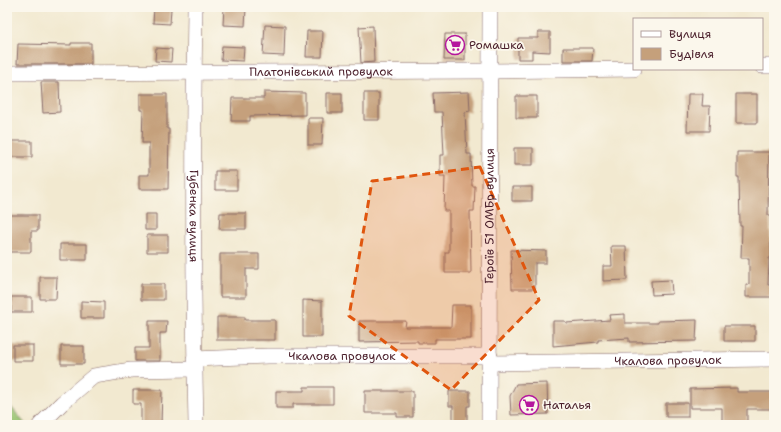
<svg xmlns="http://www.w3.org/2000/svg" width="781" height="432" font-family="'Shantell Sans',sans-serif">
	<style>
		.green { fill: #97c370; stroke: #70714e }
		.building { fill: #c5a07b }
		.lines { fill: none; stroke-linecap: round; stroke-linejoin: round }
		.minor-casing { stroke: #856665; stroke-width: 16 }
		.minor { stroke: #fff; stroke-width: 15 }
		.marked { fill: #e0560e; fill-opacity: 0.2; stroke: #e0560e; stroke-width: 3; stroke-dasharray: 8 5; stroke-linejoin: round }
		.labels { text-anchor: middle; stroke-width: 3.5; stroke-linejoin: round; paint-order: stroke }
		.poi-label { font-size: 12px; fill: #4a1f2b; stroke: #fbf7ec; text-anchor: start }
		.street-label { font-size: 12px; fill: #4a1f2b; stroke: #fbf7ec }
	</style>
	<rect width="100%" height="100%" fill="#fbf7ec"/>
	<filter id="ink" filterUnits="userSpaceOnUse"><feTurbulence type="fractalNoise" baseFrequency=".025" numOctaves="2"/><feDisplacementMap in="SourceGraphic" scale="8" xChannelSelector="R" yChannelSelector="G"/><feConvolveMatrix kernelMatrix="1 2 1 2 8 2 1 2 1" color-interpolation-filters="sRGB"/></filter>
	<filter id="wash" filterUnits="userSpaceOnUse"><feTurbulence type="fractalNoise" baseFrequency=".012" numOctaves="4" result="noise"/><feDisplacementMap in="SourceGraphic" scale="16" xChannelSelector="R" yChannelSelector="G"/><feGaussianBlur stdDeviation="0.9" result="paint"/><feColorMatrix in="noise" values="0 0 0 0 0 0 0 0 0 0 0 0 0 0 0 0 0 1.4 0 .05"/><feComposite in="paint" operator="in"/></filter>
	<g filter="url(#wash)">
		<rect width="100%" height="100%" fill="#f2e9d0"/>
		<path class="green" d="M7,402L26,425H7Z"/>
		<g id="blocks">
			<path class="building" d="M224,7L246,8L245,26L223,25Z
				M154,8L171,9L170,24L153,23Z
				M265,25L285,26L284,56L263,55Z
				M373,26L374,62L361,63L359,27Z
				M307,31H323L322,57H306Z
				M538,32H550V52L532,51V59H518V38H538Z
				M445,34H465V60H444Z
				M71,43H91V64H17L18,44L71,45Z
				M222,46L244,47L243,61L221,60Z
				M156,48L172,49L171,62L155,61Z
				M563,48H593L592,61H563Z
				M41,82H59L60,112L43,113Z
				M264,92L305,93V115L250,116V121H231L232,98H264Z
				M469,92L470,111L465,112L467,154H471L472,186H475L474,211H470L471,273H445V252H449V211H444L445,176H440V155H444L442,112H434L433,93Z
				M327,93H342V113H327Z
				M364,93H379V120H364Z
				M140,94H167V129H169L168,189H139V175H149V143H142L143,110H140Z
				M688,94H703L702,106H710L709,131H687Z
				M736,94H757V123H736Z
				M516,96H537V118H516Z
				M308,118H323L322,145H308Z
				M11,141H32V157H11Z
				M514,148H533V165H514Z
				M737,152H769L768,215H770L771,258H769L768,285H773V297H746V285H749V258H741L742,226H740L739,177H737Z
				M215,171H237V190H215Z
				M512,187H532V201H512Z
				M220,213H246V229H219Z
				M145,214H156V230H145Z
				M9,215H38V231H31V252H10Z
				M147,235H168V252H147Z
				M60,244H87V260H60Z
				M611,246H626L627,280L603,281V266H612Z
				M511,250L546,251V263H535V289H512Z
				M220,254H259V269H246V297H220Z
				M40,277H57L56,299H40Z
				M671,280L672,294L652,295L651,281Z
				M141,284H164V300H141Z
				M11,297H32V312H11Z
				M303,300L322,301V337H303Z
				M81,301L104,302V318H81Z
				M452,305H471V339H435V343H418V341L359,342V321H406L405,327H451Z
				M625,314V323H658V321L697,320L696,341L629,342V338L598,340V342L553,346V321H565L566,323L610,320L609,315Z
				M217,317H245V320H275V340H217Z
				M149,321H167L166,333H160V361H135V348H149Z
				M724,326H755V341H724Z
				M13,345H33V361H13Z
				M61,346H84V364H61Z
				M547,383L548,414L511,415L510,396L516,384Z
				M304,387H333V404H293V408H276V391H304Z
				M737,388V392H772V409H747V425H722V408H690V389Z
				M133,390H162L161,425H141V404H133Z
				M365,391H413V417H397V413H365Z
				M449,391H470V406H467V425H453V406H449Z
				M666,403H688V417H666Z"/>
		</g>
	</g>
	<g filter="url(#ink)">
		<use href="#blocks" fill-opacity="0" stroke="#856665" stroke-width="1"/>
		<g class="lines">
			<defs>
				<g id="minor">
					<path id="s1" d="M195,7C193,146 193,286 196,425"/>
					<path d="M762,66H774"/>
					<path id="s2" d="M7,73L490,71L634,69"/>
					<path id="s3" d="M194,359L268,356H490"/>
					<path id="s4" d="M490,363L774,359"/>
					<path d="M40,425L62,403L94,376L131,370L194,369"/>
					<path id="s5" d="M489,425L490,7"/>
				</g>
			</defs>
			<use href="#minor" class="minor-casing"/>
			<use href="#minor" class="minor"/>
		</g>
	</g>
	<path class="marked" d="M480,167L539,300L451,390L349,316L372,181Z"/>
	<defs>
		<symbol id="supermarket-ring" viewBox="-11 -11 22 22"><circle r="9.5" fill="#fbf7ec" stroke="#b5179e" stroke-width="1.5"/><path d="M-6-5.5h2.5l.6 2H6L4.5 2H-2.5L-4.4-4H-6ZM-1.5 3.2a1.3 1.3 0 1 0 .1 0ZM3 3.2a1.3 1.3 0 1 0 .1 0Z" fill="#b5179e"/></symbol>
	</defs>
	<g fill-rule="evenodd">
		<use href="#supermarket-ring" x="444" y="34" width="22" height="22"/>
		<use href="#supermarket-ring" x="518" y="394" width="22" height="22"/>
	</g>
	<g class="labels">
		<g class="poi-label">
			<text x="469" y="49">Ромашка</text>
			<text x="543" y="409">Наталья</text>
		</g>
		<g class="street-label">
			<text dy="4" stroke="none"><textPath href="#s2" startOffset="314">Платонівський провулок</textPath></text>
			<text dy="4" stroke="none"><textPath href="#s1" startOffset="209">Губенка вулиця</textPath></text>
			<text dy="4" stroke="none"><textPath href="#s5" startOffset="209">Героїв 51 ОМБр вулиця</textPath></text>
			<text dy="4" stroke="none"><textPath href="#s3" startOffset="148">Чкалова провулок</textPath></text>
			<text dy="4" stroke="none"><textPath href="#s4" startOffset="178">Чкалова провулок</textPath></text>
		</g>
	</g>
	<rect width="781" height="432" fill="none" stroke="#fbf7ec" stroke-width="24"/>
	<rect x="633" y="18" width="130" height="52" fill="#fbf7ec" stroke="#b4a19f"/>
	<rect x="641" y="31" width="20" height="6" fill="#ffffff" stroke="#b4a19f"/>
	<text x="669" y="38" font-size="12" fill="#4a1f2b">Вулиця</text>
	<rect x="641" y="48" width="20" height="12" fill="#c5a07b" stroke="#b4a19f"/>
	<text x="669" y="58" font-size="12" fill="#4a1f2b">Будівля</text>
</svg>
